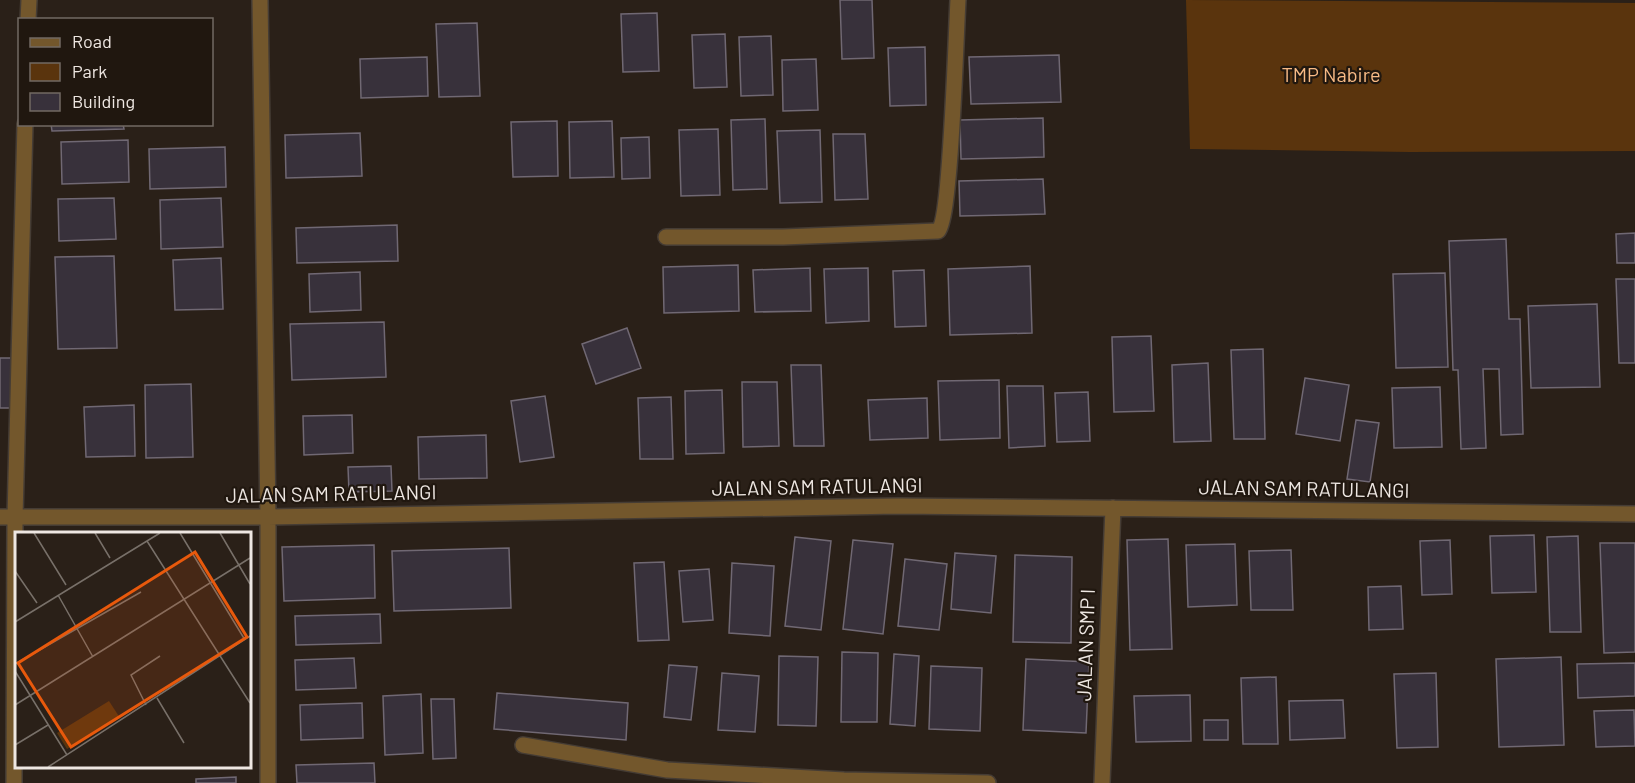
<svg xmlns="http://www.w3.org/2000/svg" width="1635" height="783" font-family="Barlow,sans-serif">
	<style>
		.green { fill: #5a340d }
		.building { fill: #38313b; stroke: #706873; stroke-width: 1.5 }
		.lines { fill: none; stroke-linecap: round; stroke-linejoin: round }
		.minor-casing { stroke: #453c34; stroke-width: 18 }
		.minor { stroke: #73572c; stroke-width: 15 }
		.labels { text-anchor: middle; stroke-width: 4.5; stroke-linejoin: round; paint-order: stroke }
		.park-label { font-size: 20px; fill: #f8ba85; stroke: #20170f }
		.street-label { font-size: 20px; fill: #eee7e2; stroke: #20170f }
		.inset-road { fill: none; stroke: #787069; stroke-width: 1.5 }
		.view { fill: #e8590c; fill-opacity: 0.15; stroke: #e8590c; stroke-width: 3 }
		.inset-edge { fill: none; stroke: #eee7e2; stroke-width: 3 }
	</style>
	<rect width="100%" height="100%" fill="#2a2018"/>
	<path class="green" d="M1186,0L1635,3V151L1410,152L1190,149Z"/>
	<path class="building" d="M840,0H872L874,58L842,59Z
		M657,13L659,71L623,72L621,14Z
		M477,23L480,96L439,97L436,24Z
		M725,34L727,87L694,88L692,35Z
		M771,36L773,95L741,96L739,37Z
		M925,47L926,105L890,106L888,48Z
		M1059,55L1061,102L971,104L969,57Z
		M427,57L428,96L361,98L360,59Z
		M816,59L818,110L783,111L782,60Z
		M1043,118L1044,157L961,159L960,120Z
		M765,119L767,189L733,190L731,120Z
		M557,121L558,176L513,177L511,122Z
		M612,121L614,177L570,178L569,122Z
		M51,124H123L124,129L52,131Z
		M718,129L720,195L681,196L679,130Z
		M820,130L822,202L780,203L777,131Z
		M360,133L362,176L286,178L285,135Z
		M833,134H865L868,199L835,200Z
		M649,137L650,178L622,179L621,138Z
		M128,140L129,182L62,184L61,142Z
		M225,147L226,187L150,189L149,149Z
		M1043,179L1045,214L960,216L959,181Z
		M114,198L116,239L59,241L58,199Z
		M221,198L223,247L161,249L160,200Z
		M397,225L398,261L297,263L296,228Z
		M1635,233V263H1617L1616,234Z
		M1506,239L1509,319H1520L1523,434L1501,435L1499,369H1483L1486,448L1461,449L1458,370H1453L1449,241Z
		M114,256L117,348L58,349L55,257Z
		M221,258L223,309L175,310L173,260Z
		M738,265L739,311L664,313L663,267Z
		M1030,266L1032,333L950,335L948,269Z
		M810,268L811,311L755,312L753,270Z
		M868,268L869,321L826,323L824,269Z
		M924,270L926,326L895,327L893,271Z
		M360,272L361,310L310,312L309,274Z
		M1445,273L1448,367L1396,368L1393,274Z
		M1616,279H1635V363H1619Z
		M1597,304L1600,387L1531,388L1528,306Z
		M384,322L386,377L292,380L290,324Z
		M627,328L641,368L596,384L582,344Z
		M1151,336L1154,411L1114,412L1112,337Z
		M1263,349L1265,439H1234L1231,350Z
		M0,358H12L13,408H0Z
		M1208,363L1211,441L1174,442L1172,365Z
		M791,365H821L824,446H794Z
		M1305,378L1349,385L1340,441L1296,434Z
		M999,380L1000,438L940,440L938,381Z
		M742,382H777L779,446L743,447Z
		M191,384L193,457L146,458L145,385Z
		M1007,386H1043L1045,446L1009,448Z
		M1440,387L1442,447L1394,448L1392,388Z
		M722,390L724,453L686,454L685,391Z
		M1088,392L1090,441L1057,442L1055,393Z
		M545,396L554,457L520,462L511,401Z
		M671,397L673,459H640L638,398Z
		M927,398L928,438L870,440L868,400Z
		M134,405L135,456L86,457L84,407Z
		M352,415L353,453L304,455L303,416Z
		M1356,420L1379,423L1370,482L1347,479Z
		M486,435L487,478L419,479L418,437Z
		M391,466L392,491L349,492L348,467Z
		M1534,535L1536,592L1492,593L1490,536Z
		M1578,536L1581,632H1550L1547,537Z
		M795,537L831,541L821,630L785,626Z
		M1168,539L1172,649L1130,650L1127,540Z
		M853,540L893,544L883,634L843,629Z
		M1450,540L1452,594L1422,595L1420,541Z
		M1600,543H1635V652L1604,653Z
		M1235,544L1237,605L1188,607L1186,545Z
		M374,545L375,598L284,601L282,547Z
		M509,548L511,608L394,611L392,551Z
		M1291,550L1293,610H1251L1249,551Z
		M955,553L996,556L991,613L951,609Z
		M1015,555L1072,557L1071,643L1013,642Z
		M905,559L947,564L939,630L898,626Z
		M664,562L669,640L638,641L634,563Z
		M732,563L774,566L770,636L729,633Z
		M709,569L713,620L683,622L679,571Z
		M1401,586L1403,629L1369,630L1368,587Z
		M380,614L381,643L296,645L295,616Z
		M842,652L878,653L877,722H841Z
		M894,654L919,656L915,726L890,724Z
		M779,656L818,657L816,726L778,725Z
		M1561,657L1564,745L1499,747L1496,659Z
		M354,658L356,688L296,690L295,660Z
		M1026,659L1089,662L1086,733L1023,730Z
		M1635,663V696L1578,698L1577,664Z
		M669,665L697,667L691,720L664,717Z
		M931,666L982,668L980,731L929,729Z
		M722,673L759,676L755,732L718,730Z
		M1436,673L1438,747L1397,748L1394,674Z
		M1276,677L1278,744H1243L1241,678Z
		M497,693L628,703L626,740L494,729Z
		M421,694L423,753L385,755L383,696Z
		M1190,695L1191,741L1136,742L1134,696Z
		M431,699H454L456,758L433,759Z
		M1343,700L1345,738L1290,740L1289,701Z
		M362,703L363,738L301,740L300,705Z
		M1634,710L1635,746L1596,747L1594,711Z
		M1204,720H1228V740H1204Z
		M374,763L375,783H297L296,765Z
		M236,777V783H196V779Z"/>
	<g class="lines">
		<defs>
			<path id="minor" d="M260,0L268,517V783
				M28,20L29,0
				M666,237H783L938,231C951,219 956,32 958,0
				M0,517H268L898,506L1635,514
				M523,745L667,770L844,780L988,783
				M14,783L15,517L25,124
				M1102,783L1113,508"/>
		</defs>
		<use href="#minor" class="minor-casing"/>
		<use href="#minor" class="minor"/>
	</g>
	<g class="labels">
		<g class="park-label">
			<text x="1331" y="82">TMP Nabire</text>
		</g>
		<g class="street-label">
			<text transform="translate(817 487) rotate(-1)" y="7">JALAN SAM RATULANGI</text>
			<text transform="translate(1304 489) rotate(1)" y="7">JALAN SAM RATULANGI</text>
			<text transform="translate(331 494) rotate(-1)" y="7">JALAN SAM RATULANGI</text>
			<text transform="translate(1086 645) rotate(-88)" y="7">JALAN SMP I</text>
		</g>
	</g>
	<g transform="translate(15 532)">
		<rect width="236" height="236" fill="#2a2018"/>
		<path d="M94,169L105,186L52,217L42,201Z" fill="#5a340d"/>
		<path class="inset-road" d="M19,1L51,53M80,1L95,26M165,1L230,108M205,1L235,52M132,9L235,171M0,39L22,71M43,63L78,125M0,90L145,1M0,132L126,60M0,139L52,223M142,166L169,211M0,173L235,26M131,173L116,143L145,124M0,213L33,193M33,235L235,104"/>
		<path class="view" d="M180,20L232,105L56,215L3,131Z"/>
		<rect width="236" height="236" class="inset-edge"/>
	</g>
	<rect x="18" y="18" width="195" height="108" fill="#20170f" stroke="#726a63" stroke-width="1.5"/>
	<rect x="30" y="38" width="30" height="9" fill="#73572c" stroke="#726a63" stroke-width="1.5"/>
	<text x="72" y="48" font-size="18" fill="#eee7e2">Road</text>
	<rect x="30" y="63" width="30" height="18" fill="#5a340d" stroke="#726a63" stroke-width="1.5"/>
	<text x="72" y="78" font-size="18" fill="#eee7e2">Park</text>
	<rect x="30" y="93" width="30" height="18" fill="#38313b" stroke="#726a63" stroke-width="1.5"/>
	<text x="72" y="108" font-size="18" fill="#eee7e2">Building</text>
</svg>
